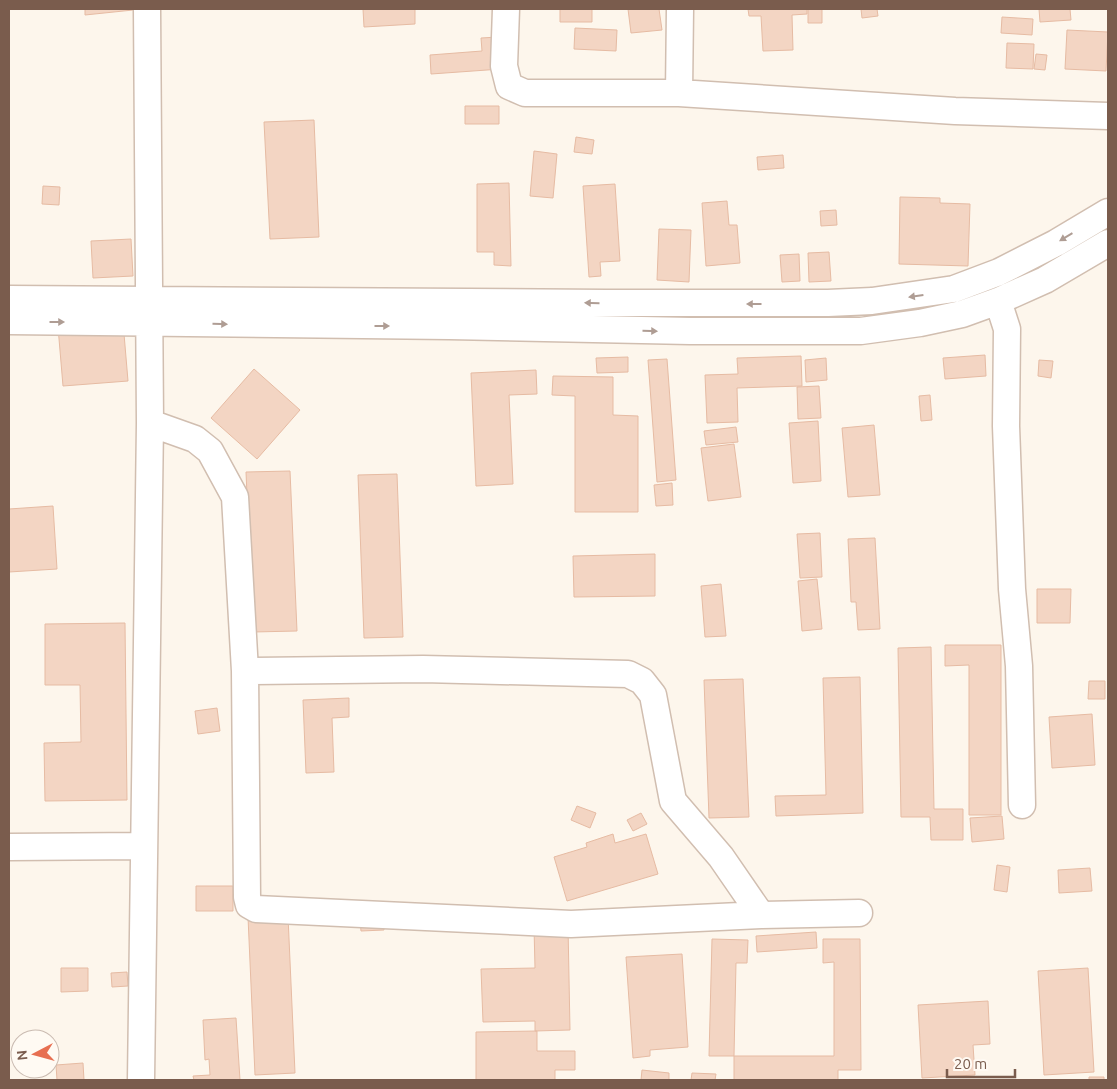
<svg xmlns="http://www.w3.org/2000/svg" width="1117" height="1089" font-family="Ubuntu,sans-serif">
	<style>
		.building { fill: #f3d5c3; stroke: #e6bba3 }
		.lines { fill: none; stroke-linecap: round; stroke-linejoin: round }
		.minor-casing { stroke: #d1beb0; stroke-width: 29 }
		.minor { stroke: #fff; stroke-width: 26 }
		.oneway { fill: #af9d94 }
	</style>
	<rect width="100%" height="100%" fill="#fdf6ec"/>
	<path class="building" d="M85,9H133V10L85,15Z
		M363,9H415V24L364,27Z
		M560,9H592V22H560Z
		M628,9H659L662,30L631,33Z
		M748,9H807V14L792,15L793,50L763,51L761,16H749Z
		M808,9H822V23H808Z
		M861,9H877L878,16L862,18Z
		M1039,9H1070L1071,20L1040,22Z
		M1002,17L1033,19L1032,35L1001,33Z
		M575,28L617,30L616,51L574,49Z
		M1067,30L1108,32L1106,71L1065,69Z
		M498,37L501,69L431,74L430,55L482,51L481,38Z
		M1007,43L1034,44L1033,69L1006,68Z
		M1036,54L1047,55L1045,70L1034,69Z
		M465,106H499V124H465Z
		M314,120L319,237L270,239L264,122Z
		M576,137L594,140L592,154L574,152Z
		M534,151L557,154L553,198L530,196Z
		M783,155L784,168L758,170L757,157Z
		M509,183L511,266L494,265V252H477V184Z
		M615,184L620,261L600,262L601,276L589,277L583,186Z
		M43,186L60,187L59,205L42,204Z
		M900,197L940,198V203L970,204L968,266L899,264Z
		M727,201L729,225H737L740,263L706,266L702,203Z
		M836,210L837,225L821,226L820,211Z
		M659,229L691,230L689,282L657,280Z
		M131,239L133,276L93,278L91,241Z
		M829,252L831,281L809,282L808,253Z
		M799,254L800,281L782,282L780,255Z
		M123,322L128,381L63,386L58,327Z
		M985,355L986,376L945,379L943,358Z
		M801,356L802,386L737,388L738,422L707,423L705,375L738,374L737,358Z
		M628,357V372L597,373L596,358Z
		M826,358L827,380L806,382L805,360Z
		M667,359L676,480L657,482L648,360Z
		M1039,360L1053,361L1051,378L1038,376Z
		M254,369L300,410L257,459L211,418Z
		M536,370L537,394L509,395L513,484L476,486L471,373Z
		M553,376L613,377V415L638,416V512H575V396L552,395Z
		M819,386L821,418L798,419L797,387Z
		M930,395L932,420L921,421L919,396Z
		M818,421L821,481L793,483L789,423Z
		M874,425L880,495L848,497L842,428Z
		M736,427L738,442L706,445L704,431Z
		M734,444L741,497L708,501L701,448Z
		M290,471L297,631L253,632L246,472Z
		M397,474L403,637L364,638L358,475Z
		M672,483L673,505L656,506L654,485Z
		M53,506L57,569L9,572V509Z
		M820,533L822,577L800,578L797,534Z
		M875,538L880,629L858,630L856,602H851L848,539Z
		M655,554V596L574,597L573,556Z
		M817,579L822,629L802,631L798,581Z
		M721,584L726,636L705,637L701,586Z
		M1037,589H1071L1070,623H1037Z
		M125,623L127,800L45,801L44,743L81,742L80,685H45V624Z
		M945,645H1001V815H969V665L945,666Z
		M931,647L934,809H963V840H931L930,817H901L898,648Z
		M860,677L863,813L776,816L775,796L826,795L823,678Z
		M743,679L749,817L709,818L704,680Z
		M1089,681H1105V699H1088Z
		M349,698V717L332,718L334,772L306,773L303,700Z
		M217,708L220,731L198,734L195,711Z
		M1092,714L1095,765L1052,768L1049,717Z
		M577,806L596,813L590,828L571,820Z
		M641,813L647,824L633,831L627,820Z
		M1002,816L1004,839L972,842L970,818Z
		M613,834L615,843L646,834L658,874L567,901L554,857L587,847L586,843Z
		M997,865L1010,867L1007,892L994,890Z
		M1090,868L1092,891L1059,893L1058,870Z
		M196,886H233V911H196Z
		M288,916L295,1073L255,1075L248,917Z
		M360,920H384V930L361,931Z
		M568,926L570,1030L535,1031V1021L483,1022L481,969L535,968L534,927Z
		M816,932L817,948L757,952L756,936Z
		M712,939L748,940L747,963H736L734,1056H709Z
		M823,939H860L861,1070H838V1080H734V1056H834V962L823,963Z
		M682,954L688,1047L650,1050V1056L633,1058L626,957Z
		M61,968H88V991L61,992Z
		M1088,968L1094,1072L1044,1075L1038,971Z
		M127,972L128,986L112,987L111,973Z
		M988,1001L990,1044L973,1045L975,1075L922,1078L918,1005Z
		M236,1018L240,1080H194L193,1076L210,1075L209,1059L205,1060L203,1020Z
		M537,1031V1051H575V1070H555V1080H476V1032Z
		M83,1063L84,1080H57L56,1065Z
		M642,1070L669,1073V1080H641Z
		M692,1073L716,1074L715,1080H691Z
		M1089,1077H1104V1080H1089Z"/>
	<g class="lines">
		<defs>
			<path id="minor" d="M506,9L504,66L509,86L525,93H679L955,111L1108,116
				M679,93L680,9
				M9,299L606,303H828L872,301L954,289L999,272L1056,243L1108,212
				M998,301L1007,329L1006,426L1012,589L1019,666L1022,805
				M9,321L449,326L690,331H861L920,323L962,314L998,301L1045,280L1108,243
				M150,423L195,439L210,451L235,497L245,671L247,897L249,905L256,909L571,924L761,915L859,913
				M245,671L423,669L628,674L642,681L653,695L673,801L721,857L761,915
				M9,847L143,846
				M141,1080L150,423L147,9"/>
		</defs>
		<use href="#minor" class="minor-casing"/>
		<use href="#minor" class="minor"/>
	</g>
	<defs><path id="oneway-solid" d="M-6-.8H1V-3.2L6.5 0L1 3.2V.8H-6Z" transform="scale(1.25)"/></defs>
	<g class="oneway">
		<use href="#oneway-solid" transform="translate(1066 237) rotate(149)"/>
		<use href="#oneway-solid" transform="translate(916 296) rotate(172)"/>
		<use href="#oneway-solid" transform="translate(592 303) rotate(-179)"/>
		<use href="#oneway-solid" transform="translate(754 304) rotate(-180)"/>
		<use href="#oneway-solid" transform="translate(57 322)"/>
		<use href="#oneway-solid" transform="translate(220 324) rotate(1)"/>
		<use href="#oneway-solid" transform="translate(382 326)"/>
		<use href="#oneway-solid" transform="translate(650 331) rotate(1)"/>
	</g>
	<rect width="1117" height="1089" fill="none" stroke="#7a5c4d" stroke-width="20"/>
	<g transform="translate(35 1054) rotate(264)"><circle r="24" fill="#fffaf3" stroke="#cabbb1"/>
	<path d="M0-4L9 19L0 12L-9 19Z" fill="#e76f51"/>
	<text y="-8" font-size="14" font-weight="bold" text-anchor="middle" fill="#7a5c4d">N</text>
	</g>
	<path d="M947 1069v8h68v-8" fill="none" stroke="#7a5c4d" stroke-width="2.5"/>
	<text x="954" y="1069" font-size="15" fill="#7a5c4d" stroke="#fffaf3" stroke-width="4" paint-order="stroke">20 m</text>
</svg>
